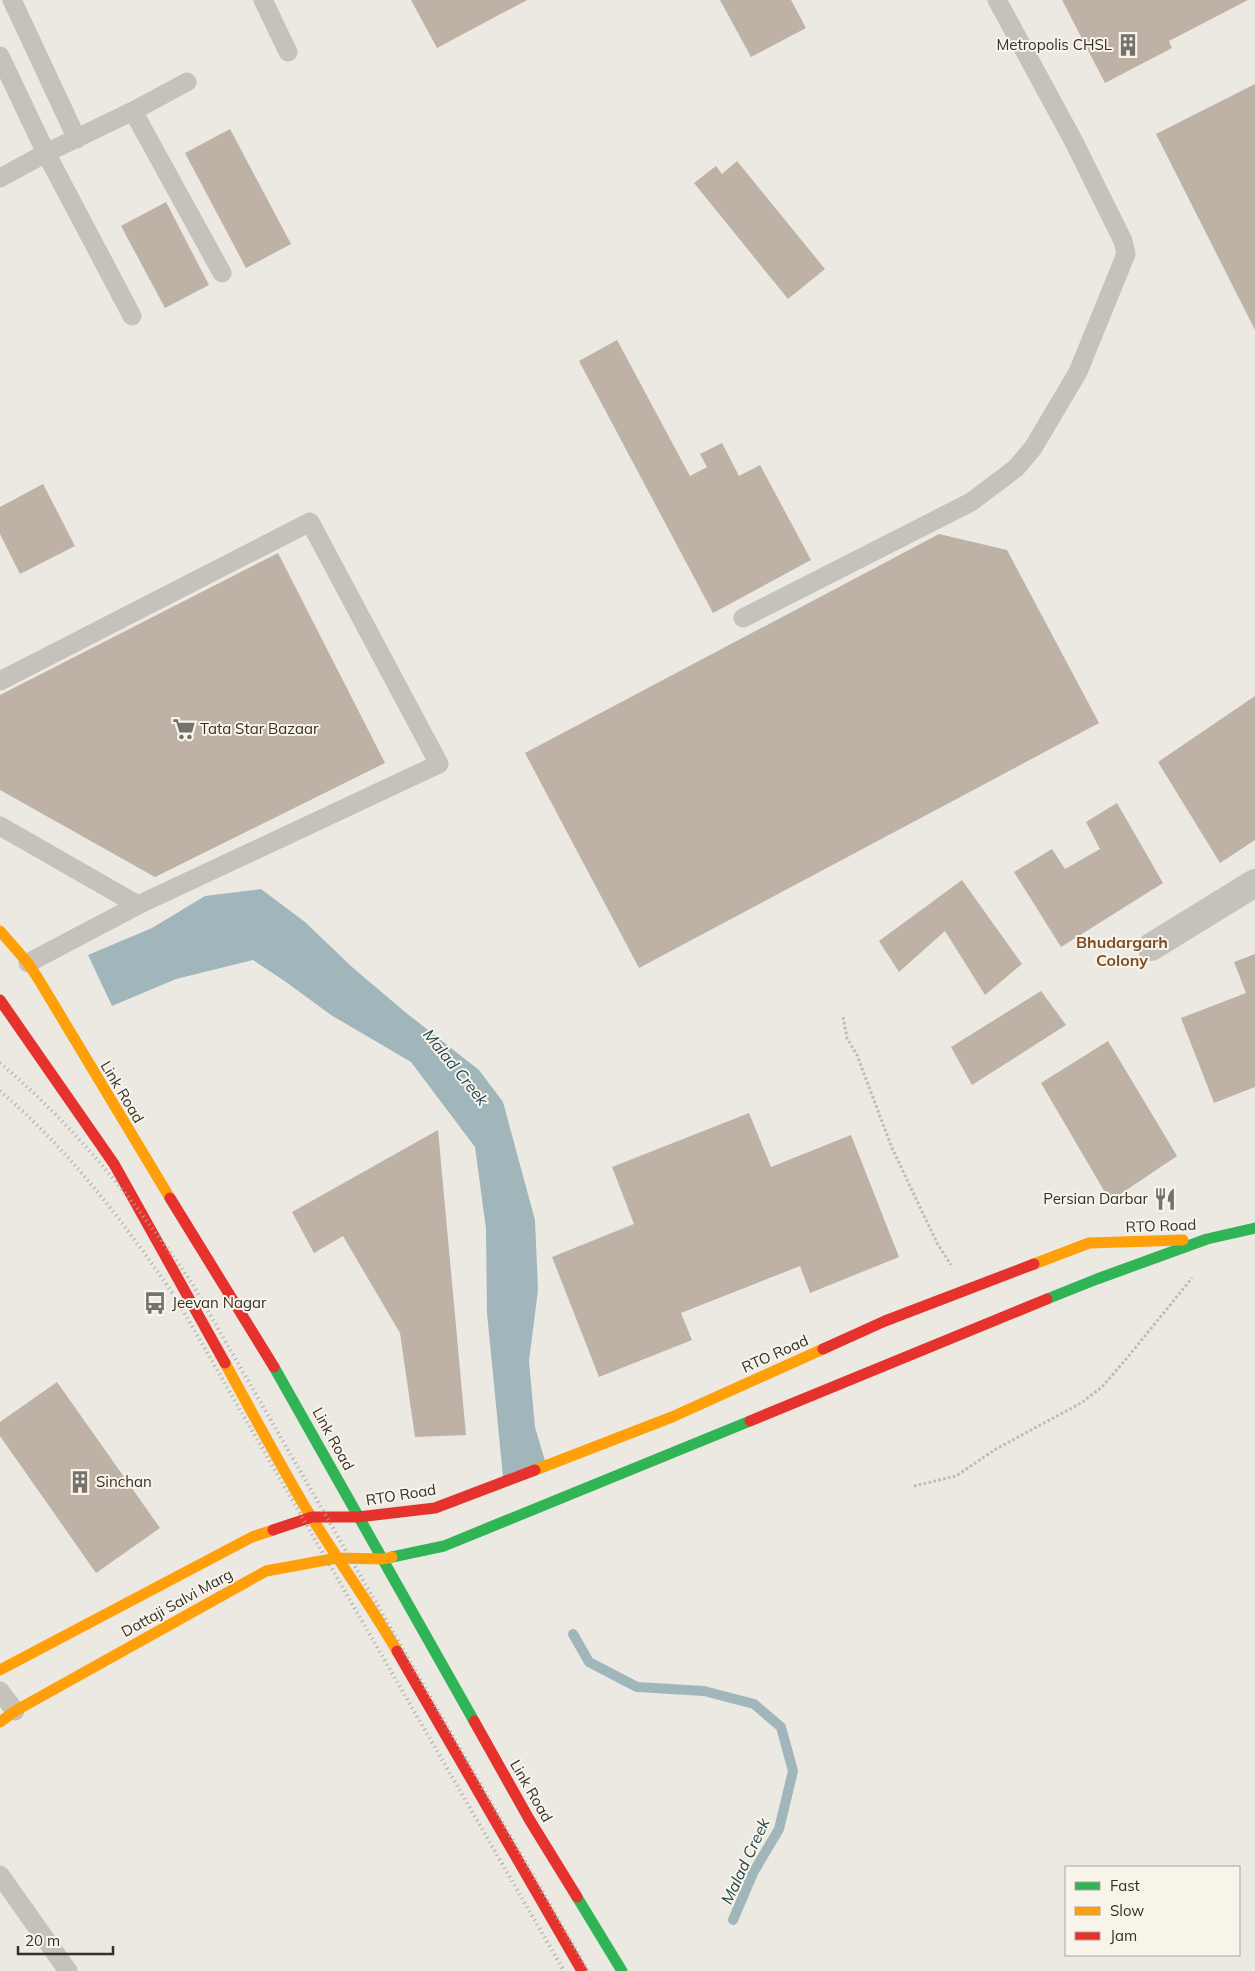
<svg xmlns="http://www.w3.org/2000/svg" width="1255" height="1971" font-family="Mulish,sans-serif">
	<style>
		.water { fill: #a0b6bb }
		.lines { fill: none; stroke-linecap: round; stroke-linejoin: round }
		.stream { stroke: #a0b6bb; stroke-width: 10 }
		.building { fill: #beb1a6 }
		.path { stroke: #bebab4; stroke-width: 3; stroke-dasharray: 2.5 2.5; stroke-linecap: butt }
		.lane { stroke: #c5c1bb; stroke-width: 19 }
		.street { stroke: #c5c1bb; stroke-width: 28 }
		.fast { stroke: #30b455; stroke-width: 11 }
		.slow { stroke: #ff9f0a; stroke-width: 11 }
		.jam { stroke: #e5322d; stroke-width: 11 }
		.rail { stroke: #adaaa5; stroke-width: 4; stroke-dasharray: 1 4; stroke-linecap: butt }
		.labels { text-anchor: middle; stroke-width: 4; stroke-linejoin: round; paint-order: stroke }
		.poi-label { font-size: 15px; fill: #36302a; stroke: #f8f4ea; text-anchor: start }
		.street-label { font-size: 15px; fill: #36302a; stroke: #f8f4ea }
		.neighbourhood-label { font-size: 16px; font-weight: bold; fill: #7c4f2b; stroke: #f8f4ea }
		.water-label { font-size: 16px; font-style: italic; fill: #244653; stroke: #f8f4ea }
	</style>
	<rect width="100%" height="100%" fill="#ece9e2"/>
	<path class="water" d="M261,889L305,922L352,967L405,1012L479,1070L503,1102L535,1220L538,1290L529,1361L535,1427L548,1471L504,1487L487,1313L486,1229L475,1147L411,1062L331,1015L286,982L253,960L176,979L112,1006L88,955L152,928L205,896Z"/>
	<g class="lines">
		<path class="stream" d="M573,1634L589,1662L637,1687L704,1691L754,1704L781,1727L793,1771L779,1829L753,1873L733,1920"/>
	</g>
	<path class="building" d="M411,0H527L437,48Z
		M720,0H791L806,28L751,57Z
		M1062,0H1248L1169,41L1172,48L1105,83Z
		M1255,84V330L1156,134Z
		M230,129L291,244L246,268L185,153Z
		M737,161L825,269L788,299L694,183L716,166L722,174Z
		M166,202L209,285L165,308L121,226Z
		M617,340L690,476L707,467L700,454L722,443L739,476L760,465L811,560L713,613L579,361Z
		M43,484L75,546L20,574L0,534V507Z
		M939,534L1007,550L1099,723L639,968L525,753Z
		M278,553L385,763L155,877L0,790V695Z
		M1255,696V840L1220,863L1158,762Z
		M1117,803L1163,883L1061,947L1014,872L1052,849L1065,869L1100,849L1086,822Z
		M962,880L1022,964L985,995L945,931L899,972L879,941Z
		M1255,954V1087L1214,1103L1181,1018L1246,993L1234,962Z
		M1041,991L1066,1025L972,1085L951,1047Z
		M1108,1041L1177,1156L1110,1201L1041,1083Z
		M749,1113L771,1167L851,1135L899,1257L810,1293L800,1266L681,1313L692,1340L599,1377L552,1257L634,1224L612,1167Z
		M438,1130L466,1435L415,1437L400,1333L343,1236L314,1253L292,1212Z
		M57,1382L160,1528L96,1573L0,1436V1422Z"/>
	<g class="lines">
		<path class="path" d="M843,1017L847,1038L857,1055L892,1148L937,1243L951,1265
			M914,1486L956,1476L996,1449L1081,1403L1102,1387L1127,1358L1192,1278"/>
		<path class="lane" d="M12,0L77,139
			M263,0L288,52
			M0,56L46,153L0,178
			M133,111L222,273
			M132,316L46,153L133,111L187,82
			M743,618L971,502L1016,468L1033,448L1078,372L1126,254L1123,241L1073,140L997,0
			M0,681L310,522L439,764L138,905L28,963
			M0,826L138,905
			M0,1691L15,1711
			M0,1875L68,1971"/>
		<path class="street" d="M1151,947L1255,883"/>
		<path class="fast" d="M1047,1299L1097,1279L1207,1239L1255,1228
			M274,1367L474,1721
			M392,1557L444,1546L750,1421
			M577,1897L622,1971"/>
		<path class="slow" d="M0,931L28,963L39,980L170,1198
			M1034,1264L1089,1243L1183,1240
			M225,1363C250,1409 275,1455 301,1500C331,1551 367,1599 397,1651
			M535,1470L672,1417L823,1349
			M0,1670L252,1537L273,1530
			M0,1722L15,1711L266,1571L337,1558L383,1559L392,1557"/>
		<path class="jam" d="M0,1000L114,1164L225,1363
			M170,1198L274,1367
			M823,1349L885,1321L1034,1264
			M750,1421L1047,1299
			M273,1530L312,1517H358L435,1508L535,1470
			M397,1651L582,1971
			M474,1721L529,1819L577,1897"/>
		<path class="rail" d="M0,1063C76,1127 137,1204 193,1285L588,1971
			M0,1091C69,1150 124,1222 175,1297L564,1971"/>
	</g>
	<defs>
		<symbol id="building-bare" viewBox="-9 -9 18 18"><path d="M-4-6H4V6H1V3H-1V6H-4ZM-2.5-4.3h1.7v1.8h-1.7ZM.8-4.3h1.7v1.8H.8ZM-2.5-1h1.7V.8h-1.7ZM.8-1h1.7V.8H.8Z" fill="#76716a" stroke="#f8f4ea" stroke-width="2.5" paint-order="stroke"/></symbol>
		<symbol id="supermarket-bare" viewBox="-9 -9 18 18"><path d="M-6-5.5h2.5l.6 2H6L4.5 2H-2.5L-4.4-4H-6ZM-1.5 3.2a1.3 1.3 0 1 0 .1 0ZM3 3.2a1.3 1.3 0 1 0 .1 0Z" fill="#76716a" stroke="#f8f4ea" stroke-width="2.5" paint-order="stroke"/></symbol>
		<symbol id="restaurant-bare" viewBox="-9 -9 18 18"><path d="M-5-6h1v4h1v-4h1v4h1v-4h1v5L-1.5 .5V6h-2V.5L-5-1ZM5-6V6H3V1.5H1.5Q1.5-4 5-6Z" fill="#76716a" stroke="#f8f4ea" stroke-width="2.5" paint-order="stroke"/></symbol>
		<symbol id="bus-bare" viewBox="-9 -9 18 18"><path d="M-5-6H5V4H4V6H2V4H-2V6H-4V4H-5ZM-3.5-4V0h7V-4ZM-3.5 1.2v1.5H-2V1.2ZM2 1.2v1.5H3.5V1.2Z" fill="#76716a" stroke="#f8f4ea" stroke-width="2.5" paint-order="stroke"/></symbol>
	</defs>
	<g fill-rule="evenodd">
		<use href="#building-bare" x="1112" y="29" width="32" height="32"/>
		<use href="#supermarket-bare" x="168" y="713" width="32" height="32"/>
		<use href="#restaurant-bare" x="1149" y="1183" width="32" height="32"/>
		<use href="#bus-bare" x="139" y="1287" width="32" height="32"/>
		<use href="#building-bare" x="64" y="1466" width="32" height="32"/>
	</g>
	<g class="labels">
		<g class="poi-label">
			<text x="1112" y="50" text-anchor="end">Metropolis CHSL</text>
			<text x="200" y="734">Tata Star Bazaar</text>
			<text x="1148" y="1204" text-anchor="end">Persian Darbar</text>
			<text x="172" y="1308">Jeevan Nagar</text>
			<text x="96" y="1487">Sinchan</text>
		</g>
		<g class="street-label">
			<text transform="translate(122 1092) rotate(59)" y="5">Link Road</text>
			<text transform="translate(1161 1226) rotate(-2)" y="5">RTO Road</text>
			<text transform="translate(775 1354) rotate(-24)" y="5">RTO Road</text>
			<text transform="translate(333 1439) rotate(61)" y="5">Link Road</text>
			<text transform="translate(401 1495) rotate(-9)" y="5">RTO Road</text>
			<text transform="translate(177 1603) rotate(-29)" y="5">Dattaji Salvi Marg</text>
			<text transform="translate(531 1791) rotate(60)" y="5">Link Road</text>
		</g>
		<g class="neighbourhood-label">
			<text x="1122" y="948">Bhudargarh<tspan x="1122" dy="18">Colony</tspan></text>
		</g>
		<g class="water-label">
			<text transform="translate(456 1067) rotate(51)" y="6">Malad Creek</text>
			<text transform="translate(745 1861) rotate(-65)" y="6">Malad Creek</text>
		</g>
	</g>
	<rect x="1065" y="1866" width="175" height="90" fill="#f8f4ea" stroke="#aaa69d"/>
	<rect x="1075" y="1882" width="25" height="8" fill="#30b455" stroke="#aaa69d"/>
	<text x="1110" y="1891" font-size="15" fill="#36302a">Fast</text>
	<rect x="1075" y="1907" width="25" height="8" fill="#ff9f0a" stroke="#aaa69d"/>
	<text x="1110" y="1916" font-size="15" fill="#36302a">Slow</text>
	<rect x="1075" y="1932" width="25" height="8" fill="#e5322d" stroke="#aaa69d"/>
	<text x="1110" y="1941" font-size="15" fill="#36302a">Jam</text>
	<path d="M18 1946v8h95v-8" fill="none" stroke="#36302a" stroke-width="2.5"/>
	<text x="25" y="1946" font-size="15" fill="#36302a" stroke="#f8f4ea" stroke-width="4" paint-order="stroke">20 m</text>
</svg>
